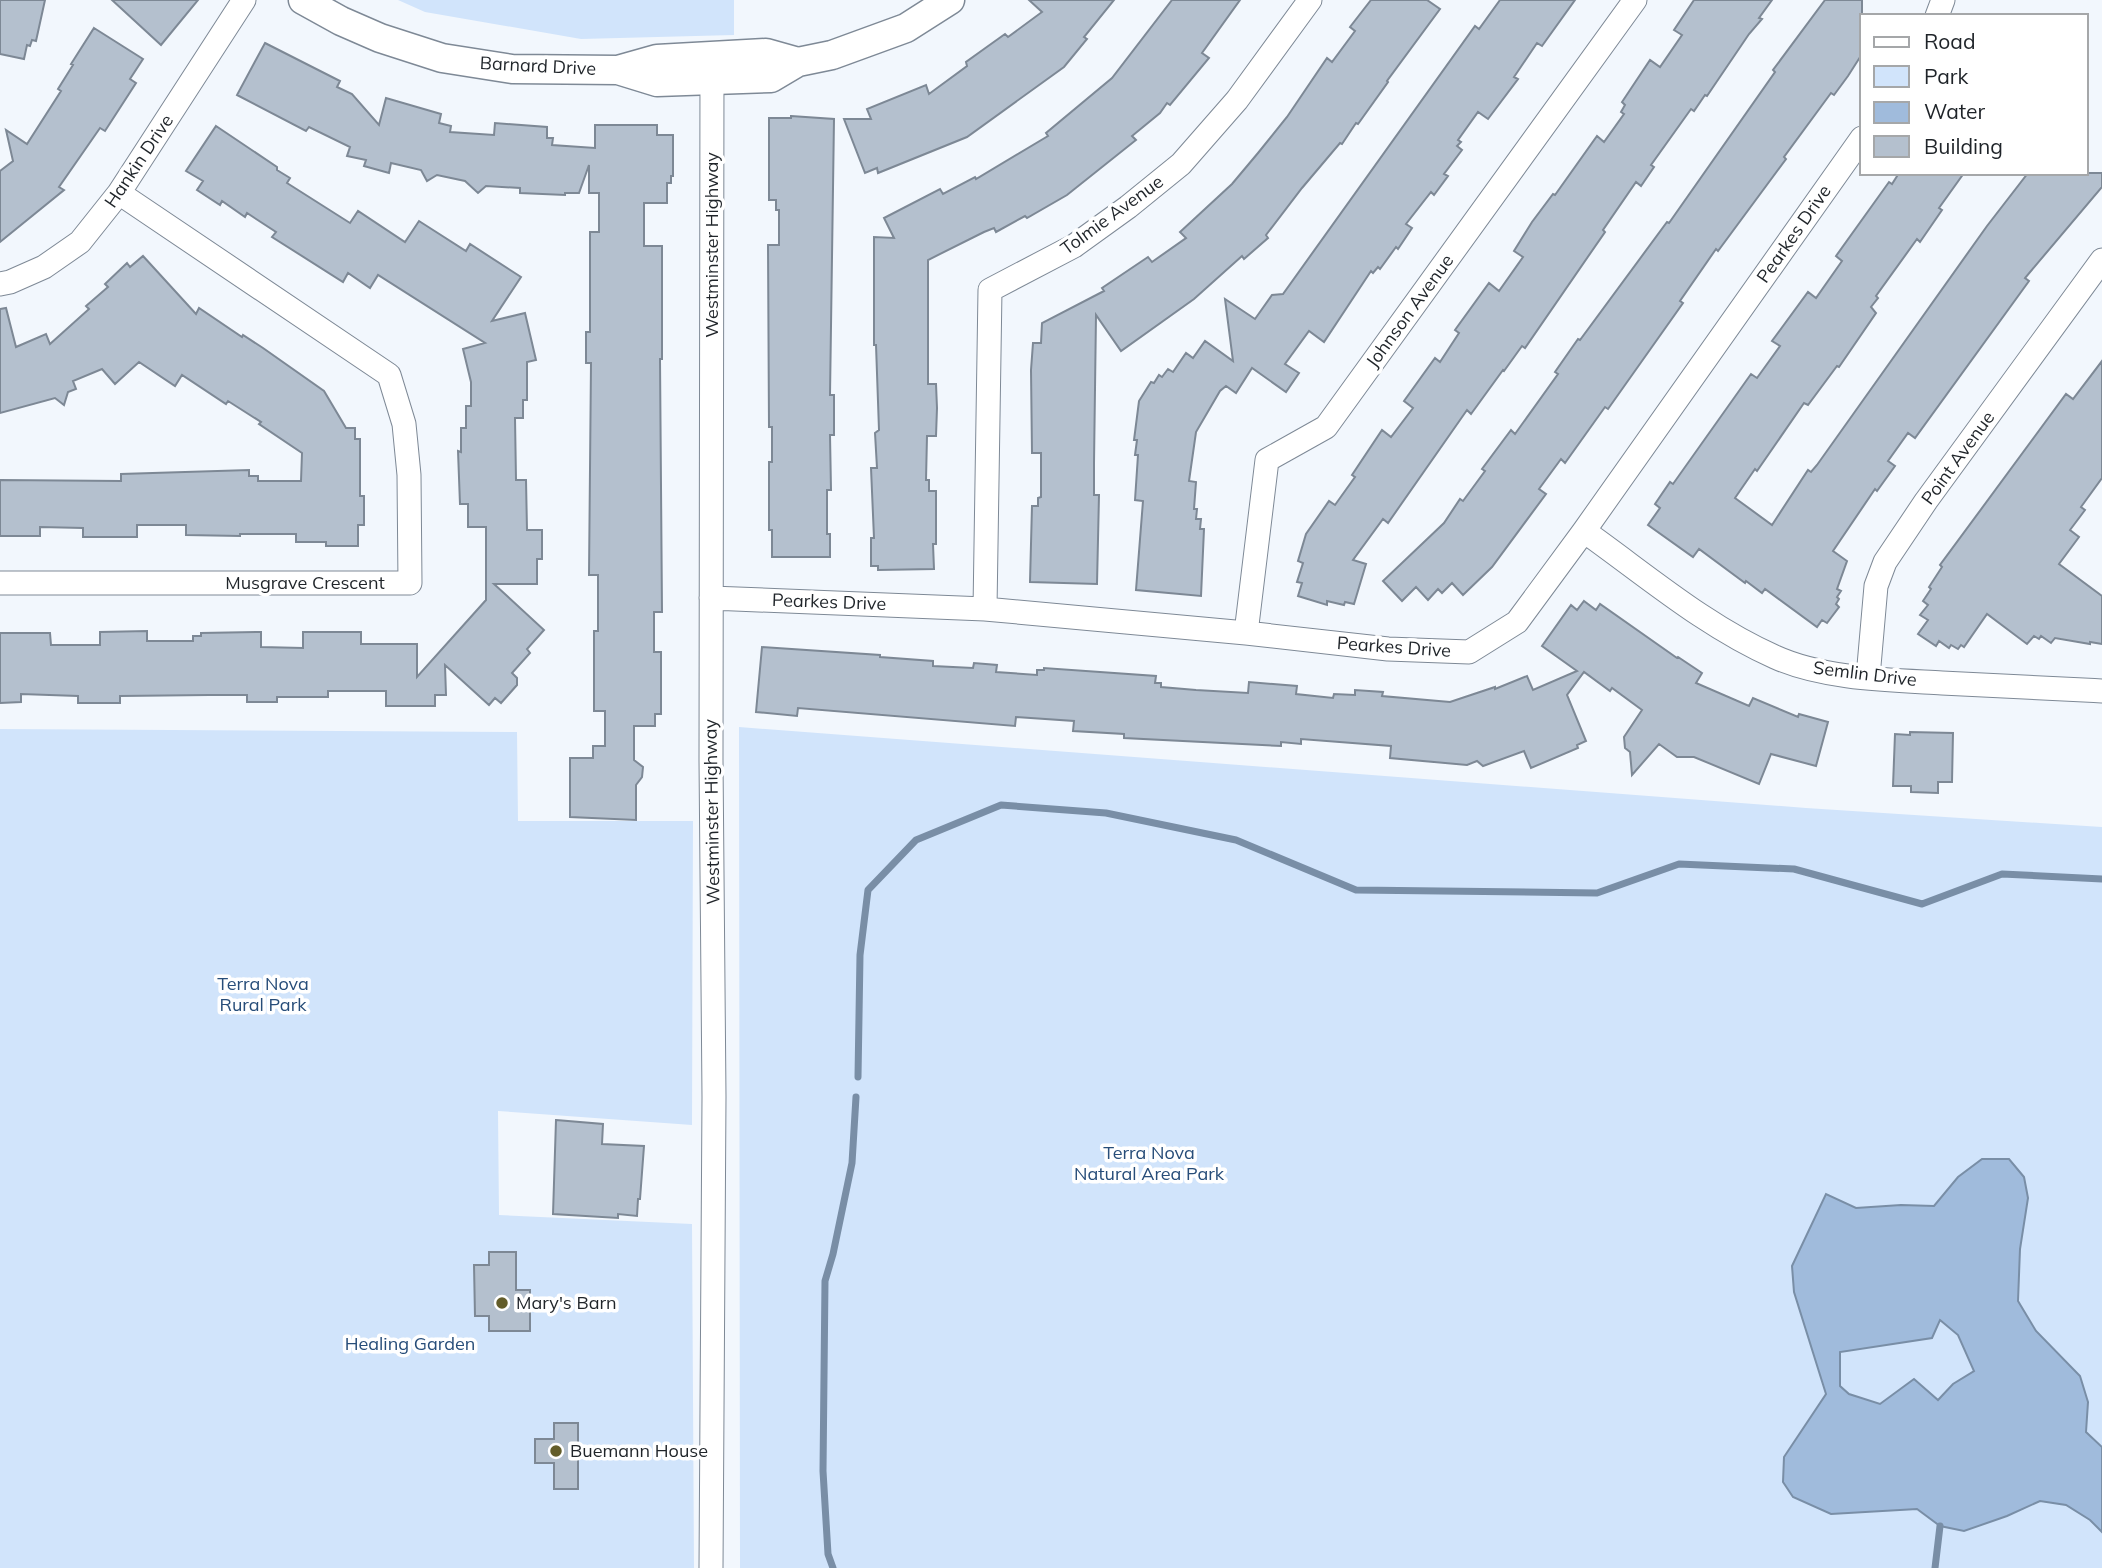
<svg xmlns="http://www.w3.org/2000/svg" width="2102" height="1568" font-family="Mulish,sans-serif">
	<style>
		.green { fill: #d1e4fb }
		.water { fill: #a0bbdc; stroke: #798ea6; stroke-width: 2; fill-rule: evenodd }
		.lines { fill: none; stroke-linecap: round; stroke-linejoin: round }
		.stream { stroke: #798ea6; stroke-width: 7 }
		.building { fill: #b4c0ce; stroke: #7d8895; stroke-width: 2 }
		.minor-casing { stroke: #7e8996; stroke-width: 25 }
		.tertiary-casing { stroke: #7e8996; stroke-width: 31 }
		.minor { stroke: #fff; stroke-width: 23 }
		.tertiary { stroke: #fff; stroke-width: 28 }
		.poi-dot { fill: #635d2a; stroke: #fff; stroke-width: 2.5 }
		.labels { text-anchor: middle; stroke-width: 7; stroke-linejoin: round; paint-order: stroke }
		.street-label { font-size: 18px; fill: #1f2429; stroke: #fff }
		.park-label { font-size: 18px; fill: #274d79; stroke: #fff }
		.poi-label { font-size: 18px; fill: #1f2429; stroke: #fff; text-anchor: start }
	</style>
	<rect width="100%" height="100%" fill="#f2f7fd"/>
	<path class="green" d="M398,0H734V35L581,39L425,12Z
		M739,727L1806,808L2102,827V1568H740Z
		M0,729L517,732L518,821H693L692,1125L498,1111L499,1215L692,1224L694,1568H0Z"/>
	<path class="water" d="M1982,1159H2009L2024,1177L2028,1198L2020,1249L2018,1301L2036,1331L2080,1376L2088,1402L2086,1432L2102,1447V1532L2090,1520L2066,1505L2040,1501L2007,1516L1964,1531L1940,1526L1917,1509L1831,1514L1793,1497L1783,1482L1784,1457L1826,1394L1794,1292L1792,1266L1826,1194L1856,1208L1901,1205L1934,1206L1958,1177ZM1940,1320L1958,1335L1974,1371L1953,1384L1938,1400L1914,1379L1880,1404L1849,1394L1840,1386V1352L1932,1338Z"/>
	<g class="lines">
		<path class="stream" d="M858,1077L860,955L868,890L916,840L1001,805L1106,813L1236,840L1356,890L1597,893L1679,864L1794,869L1922,904L2002,874L2102,879
			M833,1568L828,1554L823,1471L825,1281L833,1254L852,1163L856,1097
			M1935,1568L1940,1526"/>
	</g>
	<path class="building" d="M0,0H45L36,41L32,40L30,46L27,45L24,59L0,54Z
		M112,0H198L161,45Z
		M1029,0H1114L1084,37L1087,39L1064,67L967,137L878,173L877,168L865,173L844,119H871L867,109L926,85L929,94L967,66L966,62L984,49L1005,34L1008,37L1042,12Z
		M1172,0H1240L1202,53L1209,58L1170,105L1167,103L1160,113L1132,136L1136,140L1067,195L1027,218L1025,216L996,232L994,228L984,232L928,260V384H936L937,408L936,436H927L926,480H929V491H936V544H933L934,569L878,570V566H871V538H874L871,468H877L875,433L879,430L876,345H874V237L894,238L884,218L940,189L943,194L975,177L976,179L1048,136L1046,133L1112,78Z
		M1371,0H1427L1440,9L1387,81L1388,82L1358,124L1356,123L1342,144L1340,143L1302,188L1266,235L1268,238L1244,259L1242,256L1194,299L1121,351L1096,315L1094,463V495H1099L1097,584L1030,582L1032,506H1038V498L1041,497V453H1032L1031,370L1033,343H1041L1042,323L1104,291L1102,288L1148,257L1152,262L1186,238L1180,232L1232,184L1258,153L1287,117L1327,58L1332,62L1355,31L1350,27Z
		M1500,0H1575L1542,46L1537,43L1514,77L1518,79L1488,119L1478,112L1458,140L1461,142L1457,146L1462,150L1444,174L1448,176L1434,195L1431,192L1406,224L1412,228L1398,249L1396,247L1380,269L1378,267L1373,273L1371,271L1324,342L1309,331L1285,364L1299,373L1286,392L1252,368L1236,393L1226,386L1220,391L1196,432L1189,481L1196,482L1194,509H1197L1196,519H1201L1200,529H1204L1201,596L1136,590L1143,501L1135,500L1138,455H1135L1137,440H1134L1139,401L1151,382L1154,383L1159,375L1162,377L1168,369L1173,372L1186,353L1193,358L1205,341L1233,361L1225,299L1255,319L1272,295L1283,294L1475,26L1479,29Z
		M1694,0H1772L1759,18L1762,19L1749,34L1707,96L1705,95L1694,111L1691,109L1651,165L1654,167L1641,186L1636,182L1603,230L1605,232L1525,348L1522,346L1504,371L1503,370L1471,414L1467,410L1388,523L1383,519L1353,560L1366,564L1354,604L1345,602L1344,605L1327,601V605L1298,596L1302,583L1297,582L1303,563L1298,561L1306,534L1329,501L1335,505L1355,477L1352,475L1382,430L1391,437L1413,408L1404,401L1435,358L1440,362L1459,333L1455,330L1489,283L1499,291L1523,257L1514,251L1532,222L1553,194L1555,195L1597,136L1604,142L1624,114L1621,112L1625,105L1622,102L1650,60L1660,67L1682,35L1674,30Z
		M1825,0H1862V54L1848,76L1834,95L1831,93L1784,157L1786,159L1718,251L1716,249L1680,301L1683,303L1608,409L1605,407L1565,463L1561,459L1539,489L1546,494L1492,567L1463,595L1452,583L1442,593L1438,589L1428,600L1416,587L1402,601L1383,581L1444,523L1460,499L1463,501L1485,471L1482,469L1511,430L1515,434L1558,374L1555,372L1578,339L1580,340L1667,222L1669,223L1775,72L1773,70Z
		M94,28L143,59L130,79L136,83L105,131L100,128L59,187L64,190L0,242V171L13,161L6,130L27,144L61,91L58,89L73,65L71,64Z
		M265,43L340,81L337,87L352,94L379,125L386,98L441,114L439,123L451,126L450,132L494,135L495,123L547,127V138H553L552,145L595,148V125H657V135H673V176H671V183H667V203H644V246H662V359H660L662,612H654V652H661V714H655V726H634V760L643,767L642,777L636,785V820L570,817V758H593V746H605V711H594V631H598V575H589L591,363H586V332H590V232H599V193H589V165L579,193H565V195L520,193V188L486,186L478,193L465,181L437,175L427,181L421,170L391,163L389,173L364,166L366,160L347,156L350,147L309,127L306,131L237,95Z
		M791,116L834,119L830,395H834V435H830L831,490H827V534H830V557H772V530H769V462H772V427H769L768,245H779V210H776V200H769V118H791Z
		M216,126L277,167V170L290,178L287,183L350,223L358,211L405,242L419,221L466,251L470,244L521,277L492,321L525,313L536,360L527,362V400H523V418H515L516,480H526L527,530H542V559H537V584H494L544,630L527,649L530,653L512,673L517,678V685L501,703L495,698L489,705L445,665L446,695H435V706H386V691H328V697H277V702H247V695H209L120,696V703H78V696L21,694V702L0,703V633H50L51,645H100V632L147,631V641H193V636H201V633L261,632V647L303,648V632H361V644H417V677L486,600V527H468V504H460L458,451L461,452V428H466V406H471V382L463,349L485,343L378,275L370,288L348,273L343,282L272,237L276,232L247,213L245,217L222,201L220,205L197,190L203,181L186,171Z
		M1899,173H1964L1939,208L1942,210L1920,242L1917,239L1876,296L1878,298L1871,307L1876,313L1839,367L1837,366L1808,405L1804,403L1757,471L1755,469L1735,498L1772,525L1808,470L1811,472L1817,465L1987,226L2028,173H2102V187L2025,278L2029,281L1915,438L1908,433L1888,461L1895,466L1877,491L1875,489L1833,551L1847,561L1837,589L1841,591L1837,597L1839,599L1836,604L1839,607L1827,623L1822,620L1817,627L1765,589L1762,593L1746,581L1745,583L1699,549L1693,557L1648,525L1660,508L1655,504L1670,482L1673,484L1751,374L1757,378L1780,346L1772,341L1808,292L1816,298L1842,261L1836,256L1889,182L1892,184Z
		M143,256L196,314L199,308L242,337L243,335L263,348L324,391L346,428H355V439H360V496H364V525H358V546H326V542H296V534H240V536L186,535V525H137V537H83V528L40,527V536H0V480L121,481V474L249,470V476H258V481H301L302,453L259,424L261,422L228,401L226,404L182,375L175,386L139,362L115,384L102,369L73,381L76,389L68,392L64,405L55,398L0,413V309L6,308L16,347L46,334L50,344L89,309L86,306L108,287L105,284L127,263L130,267Z
		M2102,361V478L2081,507L2085,510L2070,530L2079,537L2059,564L2102,596V644L2090,642V644L2055,638L2051,643L2041,636L2039,639L2034,636L2027,644L1987,614L1964,647L1961,645L1958,649L1951,645L1949,648L1939,641L1936,646L1918,634L1928,620L1920,615L1928,605L1923,601L1931,589L1929,587L1942,567L1940,565L2066,394L2073,399Z
		M1584,601L1596,610L1600,604L1677,658L1678,657L1702,673L1696,683L1749,706L1753,698L1798,717L1799,714L1828,722L1816,766L1771,754L1759,784L1694,757H1677L1659,744L1632,775L1630,752L1625,748L1624,737L1642,710L1612,688L1610,691L1584,672L1567,695L1586,741L1577,745L1578,748L1531,768L1524,751L1483,766L1477,761L1467,765L1390,758L1391,746L1301,739V744L1281,742V746L1124,738V734L1073,731L1074,721L1016,717L1015,726L798,708L797,716L756,712L762,647L880,655V657L933,661V666L973,668L974,663L997,665L996,672L1037,675V670H1044V668L1156,676L1155,683H1161V687L1196,690L1248,693L1249,682L1297,686L1296,694L1333,698L1334,694L1355,695V690L1383,692L1382,696L1450,702L1495,687V689L1527,676L1533,690L1577,671L1542,646L1571,605L1577,610Z
		M1910,732L1953,733L1952,782H1938V793L1911,792V786H1893L1895,734L1910,735Z
		M556,1120L603,1124L602,1144L644,1146L640,1199H638L637,1216L618,1214V1218L553,1214Z
		M489,1252H516V1290H530V1331H489V1316H475L474,1265H489Z
		M554,1423H578V1489H554V1463H535V1439H554Z"/>
	<g class="lines">
		<defs>
			<path id="minor" d="M1937,16L1943,0
				M0,284L10,282L44,267L80,242L119,193L244,0
				M1584,531C1646,575 1705,626 1775,657C1823,679 1890,680 1942,683C1996,686 2049,688 2102,691
				M0,583H410L409,475L404,424L389,375L119,193
				M711,598L985,609L1246,633L1388,649L1469,652L1517,622L1584,531L1862,138
				M985,609L990,290L1074,246L1128,207L1181,164L1237,100L1310,0
				M1246,633L1267,460L1326,427L1635,0
				M1868,677L1876,586L1885,562L1926,501L2102,260
				M711,1568L714,1097L711,760L712,63"/>
			<path id="tertiary" d="M303,0L341,21L380,38L442,58L512,69L618,70L657,59L766,53L798,62
				M618,70L657,82L771,78L798,62L832,55L906,28L950,0"/>
		</defs>
		<use href="#minor" class="minor-casing"/>
		<use href="#tertiary" class="tertiary-casing"/>
		<use href="#minor" class="minor"/>
		<use href="#tertiary" class="tertiary"/>
	</g>
	<g class="poi-dot">
		<circle cx="502" cy="1303" r="7"/>
		<circle cx="556" cy="1451" r="7"/>
	</g>
	<g class="labels">
		<g class="street-label">
			<text transform="translate(538 66) rotate(3)" y="6">Barnard Drive</text>
			<text transform="translate(139 161) rotate(-56)" y="6">Hankin Drive</text>
			<text transform="translate(1112 215) rotate(-36)" y="6">Tolmie Avenue</text>
			<text transform="translate(1794 234) rotate(-55)" y="6">Pearkes Drive</text>
			<text transform="translate(712 245) rotate(-90)" y="6">Westminster Highway</text>
			<text transform="translate(1410 311) rotate(-54)" y="6">Johnson Avenue</text>
			<text transform="translate(1958 458) rotate(-54)" y="6">Point Avenue</text>
			<text x="305" y="589">Musgrave Crescent</text>
			<text transform="translate(829 602) rotate(2)" y="6">Pearkes Drive</text>
			<text transform="translate(1394 647) rotate(4)" y="6">Pearkes Drive</text>
			<text transform="translate(1865 674) rotate(7)" y="6">Semlin Drive</text>
			<text transform="translate(712 812) rotate(-91)" y="6">Westminster Highway</text>
		</g>
		<g class="park-label">
			<text x="263" y="990">Terra Nova<tspan x="263" dy="21">Rural Park</tspan></text>
			<text x="1149" y="1159">Terra Nova<tspan x="1149" dy="21">Natural Area Park</tspan></text>
			<text x="410" y="1350">Healing Garden</text>
		</g>
		<g class="poi-label">
			<text x="516" y="1309">Mary's Barn</text>
			<text x="570" y="1457">Buemann House</text>
		</g>
	</g>
	<rect x="1860" y="14" width="228" height="161" fill="#ffffff" stroke="#a5a7a9" stroke-width="2"/>
	<rect x="1874" y="37" width="35" height="10" fill="#ffffff" stroke="#a5a7a9" stroke-width="2"/>
	<text x="1924" y="49" font-size="21" fill="#1f2429">Road</text>
	<rect x="1874" y="66" width="35" height="21" fill="#d1e4fb" stroke="#a5a7a9" stroke-width="2"/>
	<text x="1924" y="84" font-size="21" fill="#1f2429">Park</text>
	<rect x="1874" y="102" width="35" height="21" fill="#a0bbdc" stroke="#a5a7a9" stroke-width="2"/>
	<text x="1924" y="119" font-size="21" fill="#1f2429">Water</text>
	<rect x="1874" y="136" width="35" height="21" fill="#b4c0ce" stroke="#a5a7a9" stroke-width="2"/>
	<text x="1924" y="154" font-size="21" fill="#1f2429">Building</text>
</svg>
